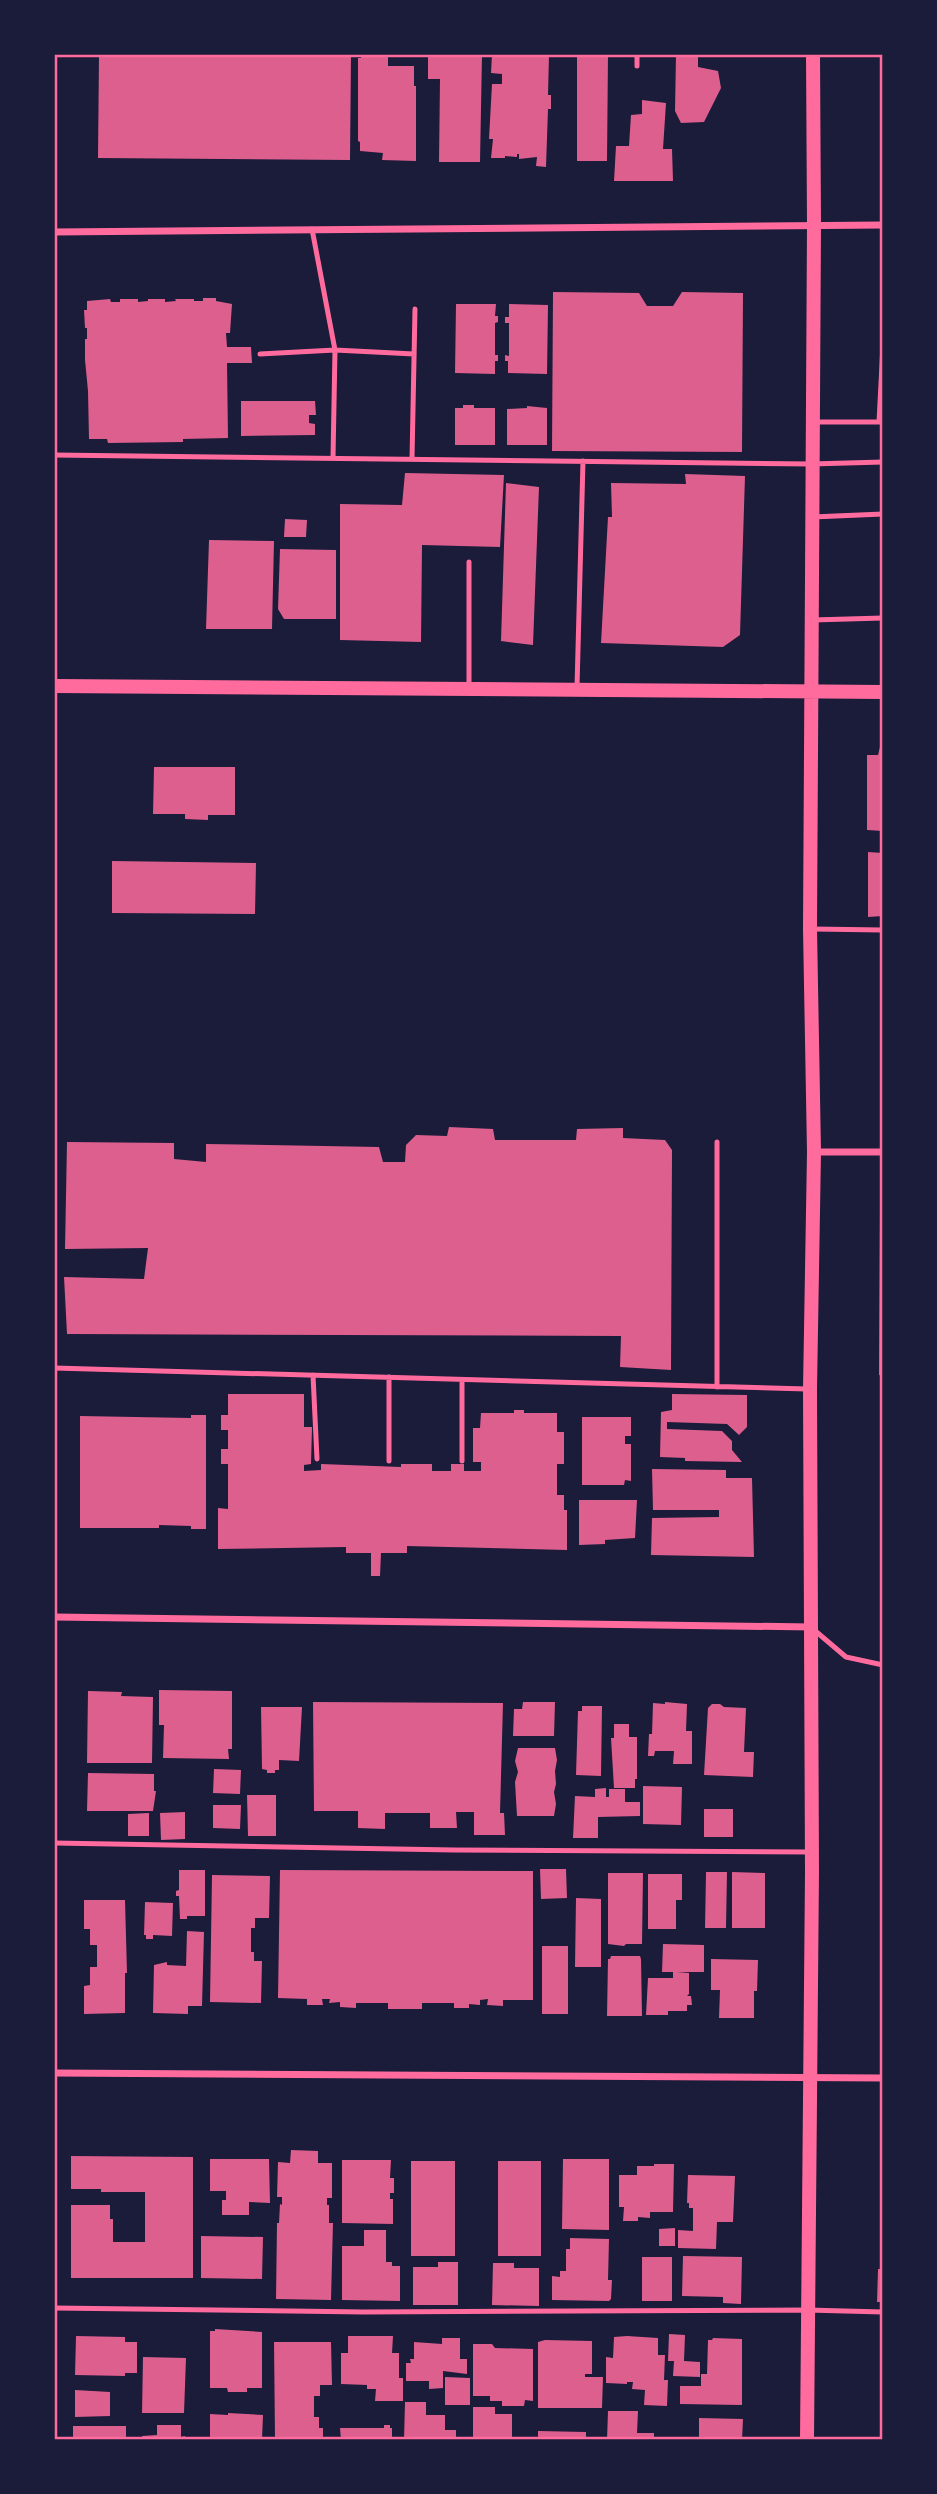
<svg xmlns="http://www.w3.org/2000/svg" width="937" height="2494" font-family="Inter,sans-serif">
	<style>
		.building { fill: #dd5f8e }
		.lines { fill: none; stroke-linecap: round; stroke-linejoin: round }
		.service { stroke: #ff6b9d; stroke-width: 5 }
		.minor { stroke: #ff6b9d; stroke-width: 7 }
		.secondary { stroke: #ff6b9d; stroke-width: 14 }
		.neatline { fill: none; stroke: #ff6b9d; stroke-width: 2.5 }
	</style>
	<rect width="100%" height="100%" fill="#1b1b3a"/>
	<path class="building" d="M99,54H351L350,160L98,158Z
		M361,54H388V66H414V86H416V161L382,160L383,153L360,151V142L358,141V58H361Z
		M428,54H482L480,162H439L440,79H428Z
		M492,54L549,55L548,95H551V109H548L546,167L536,166L537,157L519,159V154H517V157L505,156V158H491L493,139H489L492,84H502V74L491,73Z
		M577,54H608L607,161H577Z
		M676,54H698V67L718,71L721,88L704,122L681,123L675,111Z
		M642,100L666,103L663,149H672L673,181H614L616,146H629L631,115L642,114Z
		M553,292L639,293L647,306H673L682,292L743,293L742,452L552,451Z
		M203,298H216V301L232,304L230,333H226L227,347H251L252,363H227L228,438L183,439V442L108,443L107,439H89L88,391L85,360V339H87V328H85L84,310H87V301L110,299L111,302H120V299H138V302L148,301V299H165V302L176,301L175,299H194V301H203Z
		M456,304H496L495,316H498V322L495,323V355H498V361H495V374L455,373Z
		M509,304L548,305L547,374L508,373V361H505V355L509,356V323H505V317H509Z
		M241,401H315L316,415H309V423L315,424V435L241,436Z
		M463,405H474V408H495V445H455V408H463Z
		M527,406L547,408V445H507V409L527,408Z
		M405,473L504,475L500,547L422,545L421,642L340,640V504L402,505Z
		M685,474L745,476L740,635L723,647L601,643L608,517H612L611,483L686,484Z
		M506,483L539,487L533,645L501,641Z
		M285,519L307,520L306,537H284Z
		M209,540L274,541L272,629H206Z
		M280,549L336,550V619H284L278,609Z
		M880,747H883V831L867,830V755H878Z
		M154,767H235V815H208V820L185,819V814H153Z
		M868,852L883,853V916L868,917Z
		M112,861L256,863L255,914L112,913Z
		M449,1127L493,1129L495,1140H576L577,1129L623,1128V1138L665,1140L672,1150L671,1370L620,1367L621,1336L67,1334L64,1277L144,1279L148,1248L65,1249L67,1142L174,1143V1159L206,1162V1144L379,1147L383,1162H405L406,1145L416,1135L447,1136Z
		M880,1211H883V1376L879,1375Z
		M228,1394H304V1427H312L311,1464L304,1465V1471L321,1470V1464L401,1467V1464H432V1471H451V1464H464V1471H481V1462H473V1428H480L481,1413H514V1410H524V1413H557V1432H564V1464H557V1495H564V1510H567V1550L407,1546V1553H381L380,1576H371V1553H346V1547L218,1549V1508L228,1509V1464H221V1449H228V1430H221V1415H228Z
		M672,1394L747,1395V1427L739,1435L727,1424L667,1422V1429L722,1431L732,1441V1450L742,1462L685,1461V1458L660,1457L661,1412L672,1410Z
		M191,1415H206V1529H191V1526L159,1525V1528H80V1416L191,1418Z
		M582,1417H631V1436H625V1444H631V1481L625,1480L624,1485H582Z
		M652,1469L726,1470V1478H752L754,1557L651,1555L652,1518L719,1517V1510H653Z
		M579,1500H637L635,1538L605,1540V1544L579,1545Z
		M159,1690L232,1691V1749H228L229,1759L163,1758L164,1725H159Z
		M88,1691L122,1692L121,1696L153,1697L152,1763H87Z
		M313,1702L503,1703L500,1813H504L505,1835H474V1812H456L457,1828H430V1813H385V1829L358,1828V1811H314Z
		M523,1702H555L554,1736H513L514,1709H522Z
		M665,1702L687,1704L686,1731H692V1764H673L674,1751H655L654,1756H648L649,1734H652L653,1703L665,1704Z
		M712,1704H720L724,1707L746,1708L744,1752H754L753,1777L704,1775L708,1708Z
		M582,1706H602L601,1776L576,1775L578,1711H582Z
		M261,1707H302L299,1761L279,1760V1770H275V1773H267V1770L262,1769Z
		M614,1724H629V1737H637V1779H635V1788H614L611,1738H614Z
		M518,1748H555L557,1760L555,1771L556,1784L554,1792L556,1804L554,1816H517L515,1782L518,1772L515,1761Z
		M214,1769L241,1770L240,1794L213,1793Z
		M88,1773L154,1774V1791H156L153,1811H87Z
		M643,1786L682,1787L681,1825L643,1824Z
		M606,1788V1797H609V1789H625V1802H640V1816L598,1817V1838H573L575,1796L595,1797V1789Z
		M247,1795H276V1836H248Z
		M213,1805H241L240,1829L213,1828Z
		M704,1809H733V1837H704Z
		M185,1812V1839L161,1840L160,1813Z
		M149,1813V1836H128V1814Z
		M540,1869H566L567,1898L541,1899Z
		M179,1870H205V1916H187V1919H180L179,1896H176V1891L179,1890Z
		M280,1870L533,1871V2000H503V2006L487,2005L488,1999L480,2000V2005L469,2004V2008H454V2003H422V2009H388V2003H356V2008L340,2007V2002L329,2003L330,1999H322L323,2005H307V1999L278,1998Z
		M706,1872H727L726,1928H705Z
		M732,1872L765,1873V1928H732Z
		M608,1873H643L642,1944H626L624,1946L608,1944Z
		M648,1874H682V1900H676V1929H648Z
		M212,1875L270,1876L269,1918H255V1928H251V1952H254V1961H262L261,2003L210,2002Z
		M576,1898L601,1899V1967H575Z
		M84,1900H125L127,1973H125V2013L84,2014V1986L90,1985V1967H97V1945H90V1929H84Z
		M145,1902L173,1903L172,1936L153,1935V1939H146V1935H144Z
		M187,1931L204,1932L202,2006H188V2014L153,2013L154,1965L167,1962V1965L186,1966Z
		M663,1944L704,1945V1972H677L689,1973V1994L687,1996H691L692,2005H687V2011H668V2015H646L648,1978H673V1972H662Z
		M542,1946H568V2014H542Z
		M611,1956H640L641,1959L642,2016H607L608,1959H610Z
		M711,1959L758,1960L757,1991H754V2018H719L720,1990H711Z
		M291,2150L318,2151V2163H332V2198H327V2205H329V2223H333L331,2300L276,2299L277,2223H279L280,2204L282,2205V2197H277L278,2162L290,2163Z
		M71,2156L193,2157V2278H71V2205H110V2219H113V2242H145V2192H101V2189H71Z
		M210,2159H269L270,2203L249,2202V2215H222V2200H226V2191H210Z
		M563,2159H609V2230L562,2229Z
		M342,2160H391L390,2178H394V2193H390V2199H393V2224L342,2223Z
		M411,2161H455V2256H411Z
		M498,2161H541V2256H498Z
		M654,2164H674L673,2212H650V2218L638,2217V2221H623L624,2207H619V2175H637V2166H654Z
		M688,2175L735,2176L733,2222H717L716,2249L678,2248V2230L693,2231V2208H689V2203H687Z
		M675,2228V2246H659V2229Z
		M364,2230H386V2262H392V2266H400V2301L342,2300V2246H364Z
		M201,2236L263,2237L262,2279L201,2278Z
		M570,2238L609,2239L608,2280H612L611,2299L609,2301L552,2300V2276L560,2277V2271H566V2249H570Z
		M683,2256L742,2257L741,2304L723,2303V2297L682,2296Z
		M642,2257H672V2301H642Z
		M438,2262H458V2305H413V2267H438Z
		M493,2263H514V2268H539V2306L492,2305Z
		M878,2269H883V2302H877Z
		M215,2329L262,2332V2388H247V2392H228L227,2388H210V2331H215Z
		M669,2334L685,2335L684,2361L700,2362V2377L673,2376L674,2361H668Z
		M76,2336L125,2337V2342H137V2373H125V2376L75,2375Z
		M348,2336H393L392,2353H399V2378H403V2401H375L376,2389H367V2385L341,2384V2353H348Z
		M627,2336L658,2338V2355H665L664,2380H668L667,2406L644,2405L645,2390L632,2389L633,2382H627V2384L606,2383V2357L613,2358L614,2337Z
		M442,2338H460V2359H467V2374L443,2371V2388L429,2389V2381H406V2363H411L410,2359H414V2342L442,2344Z
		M713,2338L742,2339V2405L680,2404V2386H701V2374H707L708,2340H712Z
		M545,2340L592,2341V2374H585V2377H603L602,2408H538V2342Z
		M274,2342H331L332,2385H320V2396H314V2417H319V2428H323V2440H275Z
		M473,2344H492L495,2348L533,2349V2401L525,2400L524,2406H502V2401H490V2396H473Z
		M143,2357L186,2358L184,2413H142Z
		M445,2377L470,2378V2405H445Z
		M75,2390L110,2392V2416L75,2417Z
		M405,2402H426V2415H445V2430H456V2440H404Z
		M473,2407H495V2414H512V2440H473Z
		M608,2411H638L637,2433H654V2440H607Z
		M228,2413L263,2415L262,2440H210V2414L228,2415Z
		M699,2418L743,2419L742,2440L699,2438Z
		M157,2425H181V2437L185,2436V2440H142V2436L157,2435Z
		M384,2425H390V2428H392V2440H341L340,2428H384Z
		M73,2426H126V2440H73Z
		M538,2431L586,2432V2440H538Z"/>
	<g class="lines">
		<path class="service" d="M637,66V54
			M260,354L335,350L312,229
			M815,422H883
			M879,422L883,345
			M54,455L811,464L883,462
			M333,458L335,350L414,354
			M412,459L415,309
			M812,517L883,514
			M812,620L883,618
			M469,686V562
			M577,687L583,461
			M813,929L883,930
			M54,1368L807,1389
			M313,1375L317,1459
			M389,1377V1461
			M462,1380V1461
			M717,1387V1142
			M813,1629L846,1657L883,1665
			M54,1843L454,1850L811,1852
			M54,2308L364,2312L807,2310L883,2312"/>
		<path class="minor" d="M54,232L883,225
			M814,1152H883
			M54,1617L811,1627
			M54,2073L883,2078"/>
		<path class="secondary" d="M54,686L883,692
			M807,2440L812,1871L810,1389L814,1152L810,929L814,225L813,54"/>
	</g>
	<rect width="937" height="2494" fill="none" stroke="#1b1b3a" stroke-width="112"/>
	<rect x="56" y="56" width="825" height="2382" class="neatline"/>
</svg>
